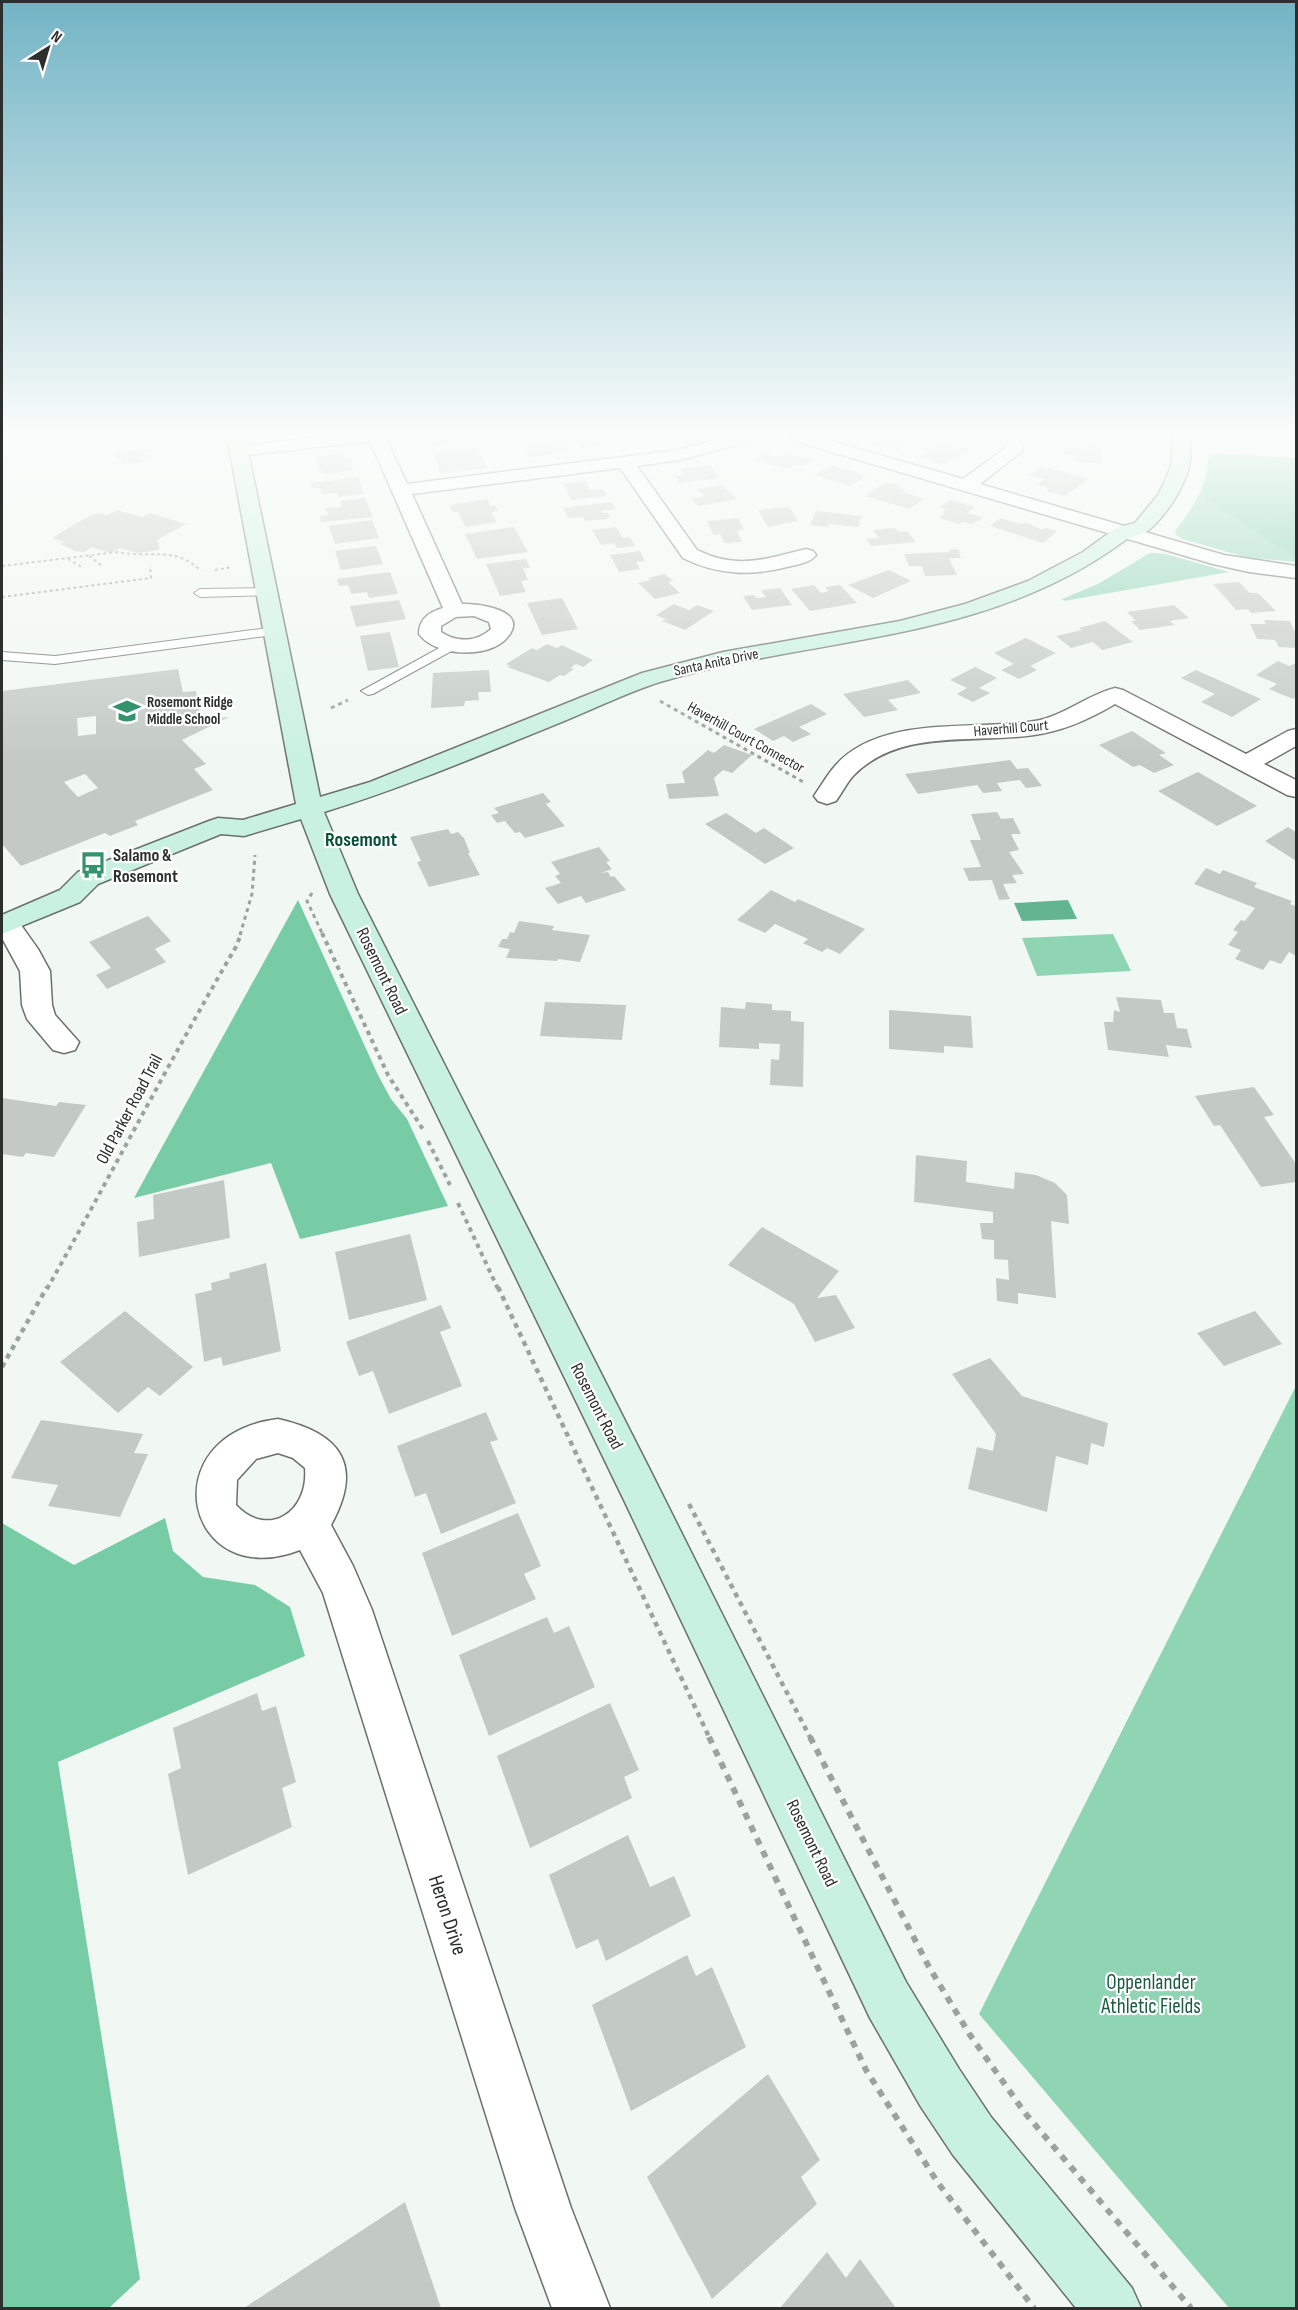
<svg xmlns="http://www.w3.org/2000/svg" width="1298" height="2310" font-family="'Sofia Sans Condensed',sans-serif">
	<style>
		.green { fill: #8fd4b3 }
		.forest { fill: #78cca5 }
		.water { fill: #62b590 }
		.building { fill: #c3cac6; fill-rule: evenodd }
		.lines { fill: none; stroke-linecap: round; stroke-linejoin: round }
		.service-casing { stroke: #6b706d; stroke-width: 2 }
		.minor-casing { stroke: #6b706d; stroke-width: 3 }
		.secondary-casing { stroke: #6b706d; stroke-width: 3 }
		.path-far4 { stroke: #9da2a0; stroke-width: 2; stroke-dasharray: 3 3; stroke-linecap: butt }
		.path-far3 { stroke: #9da2a0; stroke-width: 3; stroke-dasharray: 4 4; stroke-linecap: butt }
		.path-far2 { stroke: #9da2a0; stroke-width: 4; stroke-dasharray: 4.5 4.5; stroke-linecap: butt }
		.path-far1 { stroke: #9da2a0; stroke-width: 4.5; stroke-dasharray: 5 5; stroke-linecap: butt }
		.path { stroke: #9da2a0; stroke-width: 6; stroke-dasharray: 7 7; stroke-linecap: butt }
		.service { fill: #fff; fill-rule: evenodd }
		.minor { fill: #fff; fill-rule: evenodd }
		.secondary { fill: #c9f1e1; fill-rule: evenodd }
		.labels { text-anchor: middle; stroke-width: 4.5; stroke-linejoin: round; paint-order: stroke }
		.far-street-label { font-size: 15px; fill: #2c2f2e; stroke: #fff }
		.far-poi-label { font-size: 15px; font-weight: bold; fill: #2c2f2e; stroke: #fff; text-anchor: start }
		.poi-label { font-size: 18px; font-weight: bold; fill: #2c2f2e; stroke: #fff; text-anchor: start }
		.street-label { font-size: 18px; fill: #2c2f2e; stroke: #fff }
		.far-district-label { font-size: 20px; font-weight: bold; fill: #075137; stroke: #fff }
		.near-street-label { font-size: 21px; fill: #2c2f2e; stroke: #fff }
		.near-park-label { font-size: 21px; fill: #1b5b42; stroke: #fff }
	</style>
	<rect width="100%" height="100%" fill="#f1f8f4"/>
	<path class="green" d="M1210,453L1296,458V562L1245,557L1183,539L1176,535L1175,531C1194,507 1208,484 1210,453Z
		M1150,553L1166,554L1229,572L1064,601L1062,599L1098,584Z
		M1113,934L1131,971L1037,976L1022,938Z
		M1296,1386V2308H1229L979,2014Z"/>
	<path class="forest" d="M1210,453L1296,458V556L1276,546L1206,498L1203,488Z
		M298,900L378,1075L391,1099L407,1119L448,1206L300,1239L271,1163L134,1198Z
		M165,1518L173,1551L203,1577L255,1585L290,1607L305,1656L58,1762L140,2279L109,2308H2V1523L74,1565Z"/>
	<path class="water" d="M1068,900L1077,919L1022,921L1014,903Z"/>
	<path class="building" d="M426,437H469L471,441L431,446Z
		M572,437H607L609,439L598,440L602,446L580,449Z
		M861,437L897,438L910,437L900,443L907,445L899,451L863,443L867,441L858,438Z
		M1221,437H1259L1260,442L1222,439Z
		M562,441L568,451L530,458L523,445Z
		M943,442L971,450L957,459L952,458L944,464L921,457Z
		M1089,444L1101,445V464L1077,462V455L1063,454L1064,446L1089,449Z
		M477,448L487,468L441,473L432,452Z
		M145,450L144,455L152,454L151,458H144L143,463L121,464L122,458H115L116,452Z
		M342,453L344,459L350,458L353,471L323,474L322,471H319L316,456Z
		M765,453L779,457L787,453L813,460L803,466L796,464L787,469L754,459Z
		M709,465L720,478L680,483L675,476L685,475L680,469Z
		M832,465L867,476L850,486L815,475Z
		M1042,466L1059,471L1088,479L1065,496L1045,491L1049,488L1037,485L1044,479L1029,475Z
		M358,477L364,494L338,497L337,493L322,494L320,488H312L311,483Z
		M586,481L590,490L603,489L607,496L571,500L564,484Z
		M886,482L901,486L898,488L905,490L903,492L924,499L909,509L865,496Z
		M722,485L737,499L698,506L691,499L705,496L697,489Z
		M365,498L373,517L321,522L320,516L328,515L326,508L341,507L340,501Z
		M487,499L491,506L495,505L498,511L491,512L497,522L466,527L458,512H453L449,505Z
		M950,500L975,507L967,513L983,517L973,524L963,522L960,524L939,518L945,513L942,512L946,509L939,507Z
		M611,502L616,509L601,511L603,513H608L610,517L607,519L585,521L583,517L568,518L563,508Z
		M789,507L798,521L768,527L758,510Z
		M117,510L142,517L150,513L186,524L157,540L159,541L156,542L159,543V550L137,553L120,548L110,553L92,547L84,552L75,551L60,544L65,542L52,538L87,517L99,513L107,515Z
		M816,511L862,516L858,527L829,524L828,527L810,525Z
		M738,518L744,530L737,531L742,542L725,543L720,534L714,535L707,521Z
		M1000,518L1022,524L1025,522L1042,530L1045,528L1057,531L1043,543L990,526Z
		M372,520L379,538L335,544L329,526Z
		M514,527L528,552L477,559L465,534Z
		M616,527L623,538L630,537L635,546L617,548L614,543L601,545L592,530Z
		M895,528L898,532L907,531L916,542L871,546L866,539L879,538L873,530Z
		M376,546L383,564L341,570L335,551Z
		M958,549L961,558H949L957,575L925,576L922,566H909L904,554L950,552L948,550Z
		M640,551L645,561L636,562L640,569L619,572L610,555Z
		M526,559L530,568H523L528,580L521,581L526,592L500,596L486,564Z
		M889,570L911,581L873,598L848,585Z
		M390,572L398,594L369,598L367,592L351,594L348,585L339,586L337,579Z
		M665,574L673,581L668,582L680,593L655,599L638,583L651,580L648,578Z
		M1239,582L1250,593H1258L1276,611L1251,613L1248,609L1236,610L1213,584Z
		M814,585L821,593L829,591L825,587L840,585L857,603L810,611L791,589Z
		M780,588L792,605L752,610L743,596L754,595L756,598L766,597L761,590Z
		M562,598L578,629L542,635L527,603Z
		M399,600L406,619L356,627L350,606Z
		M674,604L689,610L697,605L714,611L685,630L662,621L666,619L656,615Z
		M1174,605L1189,618L1170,621L1175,625L1140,630L1131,621H1136L1127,612Z
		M1264,620L1290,621L1296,634V648L1279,647L1275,640L1257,639L1250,624H1266Z
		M1105,621L1133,642L1102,650L1093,642L1071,648L1056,636L1082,630L1079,628Z
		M390,632L399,667L368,671L360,636Z
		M1026,638L1056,653L1030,666L1037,670L1019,679L1001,670L1014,664L994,653Z
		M547,644L557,648L562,645L593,660L583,667L576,664L570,668L574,669L564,676L560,675L549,682L507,667L510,666L506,664L532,648L537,650Z
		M1278,661L1289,666L1296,663V697L1293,699L1269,689L1277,684L1256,675Z
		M975,667L997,678L979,688L990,693L973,702L957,694L967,688L950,680Z
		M178,669L183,692L196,691L201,720L229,717L182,740L206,764L194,769L213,790L135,821L138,825L110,836L105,833L21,866L2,844V691ZM96,716V734L78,736L77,718ZM85,774L98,788L78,797L64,782Z
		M489,670L491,692H478L479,700L465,701L464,706L431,708L433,673Z
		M1196,670L1261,699L1232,717L1201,702L1215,694L1181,678Z
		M908,680L921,693L888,700L898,710L864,717L843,694Z
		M811,704L827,714L799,727L811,734L793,742L784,736L773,741L754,729Z
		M1132,731L1166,753L1159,755L1174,765L1154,773L1140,765L1133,767L1099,745Z
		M724,745L752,755L732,773L723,770L714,778L719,796L669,799L666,784L685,783L682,772L708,750L714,753Z
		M1010,760L1017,769L1028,768L1042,786L1026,788L1020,780L997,783L1002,791L983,793L977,785L918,794L905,774Z
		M1198,772L1257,806L1217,826L1158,791Z
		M543,793L551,802L546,804L565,826L525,838L520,832L515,833L505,821L497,823L491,815L499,813L494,808Z
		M997,812L1001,819L1013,818L1021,834H1011L1019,850L1009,852L1024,874L1012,875L1017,883L1003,884L1010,899L999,900L992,880L969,881L963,868L981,867L970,840H981L971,814Z
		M726,813L756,833L764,828L794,848L765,864L705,824Z
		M1288,827L1296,832V861L1265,841Z
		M448,829L451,834L458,832L464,838L470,853H468L480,875L429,887L417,862L421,861L410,837Z
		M599,847L610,861L606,862L612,869L601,873L608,872L611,877L614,876L626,890L586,903L581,896L558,904L545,888L561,883L555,876L560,874L551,862Z
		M1206,868L1220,874L1223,870L1257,883L1254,887L1292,901L1290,904L1296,906V956L1289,952L1281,964L1270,960L1263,970L1235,959L1241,950L1228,945L1238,932L1233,930L1241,920L1245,921L1255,908L1194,884Z
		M771,890L795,902L798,899L865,929L840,954L827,948L822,952L803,943L808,939L775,924L765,933L737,920Z
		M148,916L171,941L155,949L166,962L107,989L96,975L111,968L89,942Z
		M519,921L554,926L552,930L590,935L580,962L558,959L557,961L506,958L510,949L498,947L502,939H507L510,932L514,933Z
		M1116,997L1161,1000L1164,1013H1174L1177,1028L1187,1029L1192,1048L1166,1045L1169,1057L1108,1050L1104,1022H1113L1114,1010L1120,1012Z
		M545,1002L626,1005L622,1040L540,1036Z
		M746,1002L772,1004V1010L791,1011V1021L804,1022L803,1087L770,1085L771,1059L779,1060L780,1044L759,1043V1049L719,1047L721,1007L745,1009Z
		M889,1010L971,1016L973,1048L944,1046V1053L889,1049Z
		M1254,1087L1274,1115L1264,1117L1296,1164V1182L1261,1187L1220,1125L1214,1126L1195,1096Z
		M2,1098L56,1106L59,1102L86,1105L54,1157L26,1153L23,1157L2,1154Z
		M916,1155L967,1161L966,1182L1014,1189L1015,1172L1036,1175L1055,1183L1067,1195L1069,1224L1051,1221L1056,1298L1018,1293V1304L997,1301L996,1278L1009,1280L1008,1260L994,1259V1240L982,1239L980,1223H993V1212L914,1202Z
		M224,1180L230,1238L139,1257L137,1222L154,1219L153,1195Z
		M762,1227L839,1271L817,1298L836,1295L855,1328L815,1342L794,1304L728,1265Z
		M410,1234L427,1300L349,1320L335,1252Z
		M266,1263L281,1351L223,1366L221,1357L204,1362L195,1294L212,1290L211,1283L230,1278L229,1273Z
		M441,1305L451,1328L440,1332L462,1386L389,1414L373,1371L359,1376L346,1342Z
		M125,1311L193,1367L160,1396L148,1387L118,1413L60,1362Z
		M1255,1311L1282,1344L1224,1366L1197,1333Z
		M990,1358L1022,1396L1108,1423L1104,1447L1091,1443L1088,1465L1056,1456L1047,1512L968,1489L977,1447L993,1451L996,1434L952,1374Z
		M486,1412L498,1440L490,1442L516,1503L441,1534L426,1493L415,1497L397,1446Z
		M41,1420L143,1434L134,1453L148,1454L120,1517L48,1506L58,1485L11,1478Z
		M518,1513L541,1566L524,1574L536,1599L452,1636L422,1553Z
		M547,1617L554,1633L569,1626L595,1687L489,1736L459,1655Z
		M257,1693L262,1711L276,1706L296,1782L282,1788L292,1827L188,1875L168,1774L181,1768L173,1728Z
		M610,1703L639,1770L624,1777L632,1798L530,1848L497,1756Z
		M628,1835L650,1887L674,1876L691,1916L606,1961L598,1939L576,1949L549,1875Z
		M687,1955L696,1976L712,1967L746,2047L631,2111L592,2005Z
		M768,2074L820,2160L801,2177L817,2204L712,2299L647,2177Z
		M405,2202L441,2308H244Z
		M827,2252L846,2278L860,2259L896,2308H780Z"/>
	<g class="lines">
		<defs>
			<path id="service" d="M268,588L272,589L274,592L272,595L200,597L194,593L200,589Z
				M276,627L282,631L281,634L55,664L2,660V652L55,656Z
				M452,641L457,642L458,645L457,648L373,694L368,695L361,691Z"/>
			<path id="minor" d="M321,437H385L407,484L678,450L727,437H754L752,441L679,460L637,466L697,550C738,570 765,559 806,549L813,551L816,555C811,562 800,564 791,566C753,576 719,576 683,558L620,468L412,494L462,604C475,603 524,609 511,632C497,660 436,658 419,634C419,619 429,612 443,608L370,441L239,456L233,455L230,451L233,447L239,446ZM474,616L489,622L491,629C477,642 457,643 441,632V626L456,617Z
				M791,437H817L963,479L1004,449L1010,437H1026L1021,452L980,484L1224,555L1296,566V578L1249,572L1213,564L794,441Z
				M1115,688L1123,690L1246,754L1288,731L1296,729V746L1264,764L1296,780V797L1287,795L1115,704C1090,719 1063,731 1034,735C975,744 900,728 854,775C847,782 842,793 836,801L827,804L818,801L814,796C821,786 827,775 835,766C881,714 974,731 1035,721C1064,716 1087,695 1115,688Z
				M6,915L16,918L38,949L50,971L52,1005L55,1015L79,1042L75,1050L64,1053L53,1050L27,1019L22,1005L20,971L2,938V916Z
				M278,1419C341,1433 364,1465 331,1525L353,1566L372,1610L571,2208L610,2308H552L515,2208L323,1593L300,1550C185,1594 150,1435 278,1419ZM278,1453L293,1458L305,1468C309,1512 268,1539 236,1505L237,1480L256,1459Z"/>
			<path id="secondary" d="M227,437H245L320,797L370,782L642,673L723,652L900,621L965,604L1028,581L1083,552L1116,528L1135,523L1158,495L1164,483L1171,466L1173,437H1191C1190,446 1191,457 1189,467C1183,489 1167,514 1150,529C1144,535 1132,535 1124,541C984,644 819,635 660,682C628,692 596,708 564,721C485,753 406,787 324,812L358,894L651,1472L906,1982L959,2069L991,2117L1132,2288L1141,2308H1076L953,2155L921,2107L870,2018L623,1498L330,894L301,819L244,836L221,834L98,884L80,902L2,934V915L60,890L78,872L209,821L218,818L243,820L296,804Z"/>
		</defs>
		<use href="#service" class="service-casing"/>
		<use href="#minor" class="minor-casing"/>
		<use href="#secondary" class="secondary-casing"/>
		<path class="path-far4" d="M89,556L100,564V567
			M68,559L80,566V570
			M2,566L117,552C149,559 175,545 201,571
			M215,570L232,567
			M2,597L151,578L150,566"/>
		<path class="path-far3" d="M660,701L805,783
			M331,708L348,700
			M312,893L307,901L323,935
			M240,935L252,894L255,855"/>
		<path class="path-far2" d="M322,933L388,1075L424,1131
			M428,1141L450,1185
			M458,1203L498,1289
			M47,1289C111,1175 171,1058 237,945L241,933"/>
		<path class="path-far1" d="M498,1287L710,1739
			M2,1367L47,1287
			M689,1504L811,1739"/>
		<path class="path" d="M709,1737L866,2070L938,2183L1034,2308
			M810,1737L929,1967L970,2035L1025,2113L1191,2308"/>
		<use href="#service" class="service"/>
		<use href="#minor" class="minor"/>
		<use href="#secondary" class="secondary"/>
	</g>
	<linearGradient id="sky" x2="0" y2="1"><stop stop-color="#72b4c5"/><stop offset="0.57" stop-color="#f9fcfa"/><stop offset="1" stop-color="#f9fcfa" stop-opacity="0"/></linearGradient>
	<rect width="1298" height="760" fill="url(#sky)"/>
	<defs>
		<symbol id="school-bare" viewBox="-9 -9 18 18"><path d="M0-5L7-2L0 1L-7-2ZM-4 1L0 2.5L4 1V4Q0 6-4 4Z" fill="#33936c" stroke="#fff" stroke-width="2.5" paint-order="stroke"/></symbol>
		<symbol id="bus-bare" viewBox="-9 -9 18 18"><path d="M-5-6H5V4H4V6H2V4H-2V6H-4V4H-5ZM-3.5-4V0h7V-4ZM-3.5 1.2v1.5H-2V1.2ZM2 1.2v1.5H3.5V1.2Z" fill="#33936c" stroke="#fff" stroke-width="2.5" paint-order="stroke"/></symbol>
	</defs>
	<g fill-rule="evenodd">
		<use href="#school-bare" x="108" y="692" width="38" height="38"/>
		<use href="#bus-bare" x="74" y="846" width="38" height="38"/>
	</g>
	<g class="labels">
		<g class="far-street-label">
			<text transform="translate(716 662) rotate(-12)" y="5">Santa Anita Drive</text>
			<text transform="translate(1011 728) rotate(-5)" y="5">Haverhill Court</text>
			<text transform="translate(746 737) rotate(29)" y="5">Haverhill Court Connector</text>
		</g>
		<g class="far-poi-label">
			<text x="147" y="707">Rosemont Ridge<tspan x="147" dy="17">Middle School</tspan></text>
		</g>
		<g class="poi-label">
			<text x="113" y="861">Salamo &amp;<tspan x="113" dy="21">Rosemont</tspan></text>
		</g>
		<g class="street-label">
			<text transform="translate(382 971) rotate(64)" y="6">Rosemont Road</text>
			<text transform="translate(129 1109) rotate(-62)" y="6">Old Parker Road Trail</text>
			<text transform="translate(597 1406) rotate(63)" y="6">Rosemont Road</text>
			<text transform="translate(812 1843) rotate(64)" y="6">Rosemont Road</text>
		</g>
		<g class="far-district-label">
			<text x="361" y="846">Rosemont</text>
		</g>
		<g class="near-street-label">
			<text transform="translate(448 1915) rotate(72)" y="7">Heron Drive</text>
		</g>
		<g class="near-park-label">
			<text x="1151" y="1989">Oppenlander<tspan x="1151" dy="24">Athletic Fields</tspan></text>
		</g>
	</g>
	<rect width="1298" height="2310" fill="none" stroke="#2c2f2e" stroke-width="6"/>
	<g transform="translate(48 48) rotate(37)" stroke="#ffffff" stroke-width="4.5" paint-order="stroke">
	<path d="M0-4.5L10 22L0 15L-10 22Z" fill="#2c2f2e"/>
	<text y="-9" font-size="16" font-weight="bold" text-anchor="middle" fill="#2c2f2e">N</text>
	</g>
</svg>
